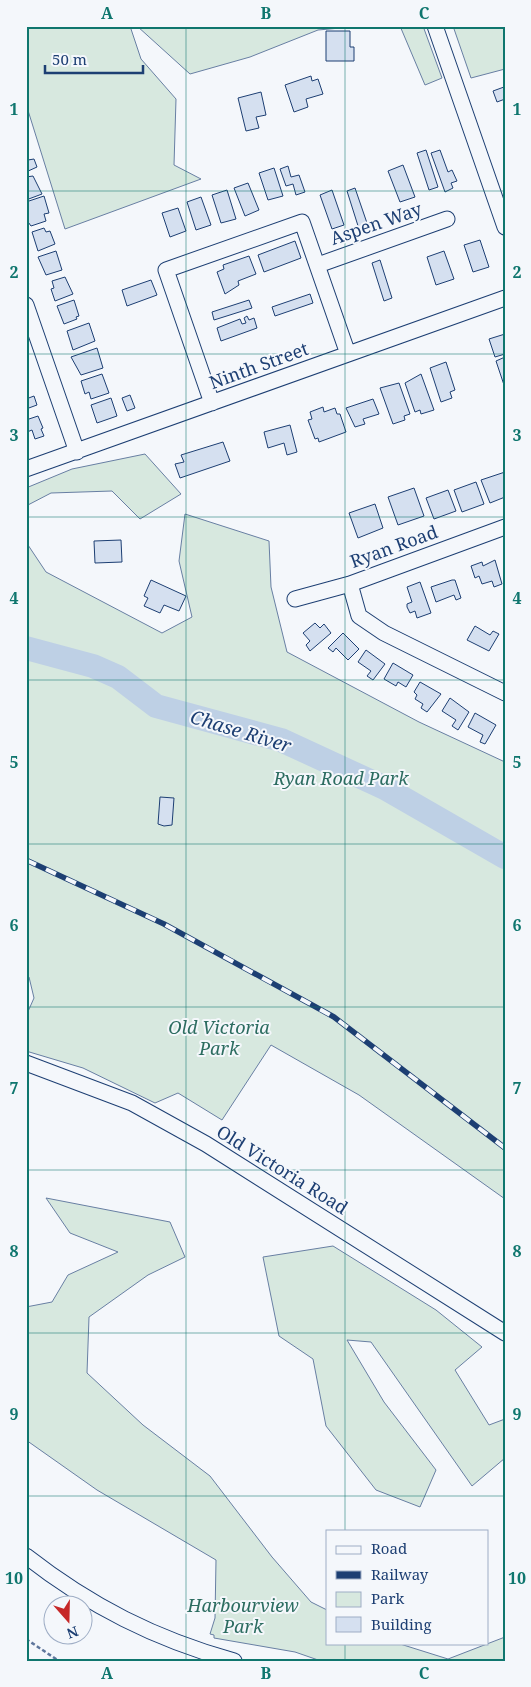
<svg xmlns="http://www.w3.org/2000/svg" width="531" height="1687" font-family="'Noto Serif',serif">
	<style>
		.green { fill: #d7e8df; stroke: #687fa3 }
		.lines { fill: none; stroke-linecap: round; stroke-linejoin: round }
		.river { stroke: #bed0e5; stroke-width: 24 }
		.building { fill: #d5e0f0; stroke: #1d3f73 }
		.minor-casing { stroke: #1d3f73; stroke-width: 17 }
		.path { stroke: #5e769c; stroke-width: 2.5; stroke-dasharray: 4 2.5; stroke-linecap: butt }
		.minor { stroke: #f4f7fb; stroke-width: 15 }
		.rail-casing { stroke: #1d3f73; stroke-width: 5.5 }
		.rail { stroke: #f4f7fb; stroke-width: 4; stroke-dasharray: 11; stroke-linecap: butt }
		.grid { fill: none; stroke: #0f766e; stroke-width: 1; stroke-opacity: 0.55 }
		.labels { text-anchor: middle; stroke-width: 4; stroke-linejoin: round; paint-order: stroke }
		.street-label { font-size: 18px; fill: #1d3f73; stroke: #f4f7fb }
		.park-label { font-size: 18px; font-style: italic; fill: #2c6c60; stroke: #f4f7fb }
		.water-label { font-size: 19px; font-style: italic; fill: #1d3f73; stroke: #f4f7fb }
		.neatline { fill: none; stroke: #0f766e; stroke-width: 2 }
		.grid-label { font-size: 16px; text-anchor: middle; font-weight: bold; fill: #0f766e }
	</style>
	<rect width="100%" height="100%" fill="#f4f7fb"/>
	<path class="green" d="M26,26H130L141,59L176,99L174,165L201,179L65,229L26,104Z
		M137,26H363L318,30L250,57L190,74Z
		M400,26H423L442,78L425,85Z
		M453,26H505V69L471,78Z
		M145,454L181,494L140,519L112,491L51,493L26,506V488L72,469Z
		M185,514L269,541L271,587L287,652L419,722L505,762V1199L359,1095L271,1045L222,1120L178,1093L155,1103L83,1068L26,1051V1016L34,998L29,977L26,976V542L46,572L162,633L192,617L179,561Z
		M46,1198L170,1222L185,1257L148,1275L89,1317L87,1373L143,1425L210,1476L272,1557L311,1602L327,1610V1643H397L448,1659L505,1637V1661H321L295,1652L214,1638V1635L210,1634L215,1618L216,1560L97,1490L26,1440V1307L52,1302L68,1275L118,1252L70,1233Z
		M333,1246L436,1310L482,1347L455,1370L489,1425L505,1419V1458L472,1486L371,1342L347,1340L384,1402L436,1470L420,1507L376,1490L326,1426L313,1359L279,1336L263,1257Z"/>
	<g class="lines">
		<path class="river" d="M26,648L93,666L118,677L156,706L281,740L385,788L505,857"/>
	</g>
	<path class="building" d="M326,31H350V47H354V61H326Z
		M311,76L312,81L318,79L323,94L306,99L308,107L294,112L285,85Z
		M504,87L505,99L497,102L493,91Z
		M261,92L266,115L256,117L259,128L246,131L238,98Z
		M426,150L438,187L429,190L417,153Z
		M440,150L448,172L452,170L457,181L451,183L453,188L445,192L431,153Z
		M26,155L28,160L34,159L37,167L26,172Z
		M403,165L415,197L400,202L388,171Z
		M288,166L291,177L299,175L305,192L296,195L293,184L286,186L280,169Z
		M274,168L283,196L268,200L259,173Z
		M33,176L42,194L26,200V177Z
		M248,183L259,210L245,216L234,188Z
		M355,188L368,226L359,229L347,191Z
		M227,190L236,219L221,223L212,195Z
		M332,190L344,225L332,229L320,195Z
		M44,196L49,213L44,214L46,221L31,226L26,219V202Z
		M201,197L211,225L196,230L187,202Z
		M178,208L186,231L170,237L162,213Z
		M44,228L46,232L50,231L55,244L38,251L32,232Z
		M480,240L489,267L473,272L464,245Z
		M295,241L301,258L264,272L258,255Z
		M56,251L62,270L46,275L38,257Z
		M444,251L454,279L436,285L427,257Z
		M249,256L256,274L238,281L239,285L225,294L217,272L224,269L223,265Z
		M380,260L392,298L384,301L372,263Z
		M65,277L73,294L55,301L51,289L54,288L52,281Z
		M151,280L157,295L127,306L122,290Z
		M310,294L313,303L275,316L272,307Z
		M74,300L79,316L76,317L77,319L64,324L57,306Z
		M249,300L252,308L214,320L212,312Z
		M247,316L249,320L254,318L257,328L221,341L217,328L240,319L242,324L246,323L244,318Z
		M89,323L95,341L73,350L67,331Z
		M505,334V354L495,357L489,339Z
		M97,348L103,368L81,375L71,357Z
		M505,357V385H504L496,361Z
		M446,362L455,390L450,392L452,398L441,402L430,368Z
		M102,374L109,393L91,399L89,392L85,394L81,381Z
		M421,374L434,410L421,414L420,410L415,412L405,383Z
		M399,383L410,414L404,416L405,420L393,424L380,388Z
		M130,395L135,408L127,411L122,398Z
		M34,396L37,405L26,409V399Z
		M111,398L117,416L97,423L91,405Z
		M373,399L379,414L363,419L365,424L355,427L346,408Z
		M323,407L324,412L335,408L337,414H340L346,432L319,442L318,438L315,439L308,420L312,419L310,412Z
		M38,416L43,428L41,429L44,436L35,439L32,430L27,432L26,420Z
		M290,425L297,452L287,455L284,443L268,448L264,432Z
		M223,442L230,461L180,478L175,464L184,462L181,455Z
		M505,472V497L490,503L481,480Z
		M476,482L484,504L462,512L454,490Z
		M414,488L424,516L398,525L388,497Z
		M448,490L456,511L434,519L426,498Z
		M375,504L383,528L358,538L349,513Z
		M121,540L122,562L95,563L94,541Z
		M495,560L502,584L494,587L492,581L482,584L479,576L475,578L471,566L482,562L483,566Z
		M151,580L186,596L179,611L164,605L160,613L144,606L148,598L144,596Z
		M452,580H455L461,598L456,600L454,595L436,602L431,587Z
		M420,582L431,613L417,618L415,611L410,613L407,607V604L412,602L407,587Z
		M315,623L320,628L324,624L331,633L310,651L306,645L310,641L303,633Z
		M475,626L490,635L493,631L499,634L489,651L467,640Z
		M343,633L359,649L348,660L336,648L333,652L328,648Z
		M366,650L385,664L373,680L367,676L371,671L358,662Z
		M393,663L413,675L406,687L398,682L396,686L384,679Z
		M420,682L441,694L427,712L421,708L423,704L415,699L417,695L414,692Z
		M450,698L469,712L458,730L452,726L456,720L442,711Z
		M475,713L496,725L485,744L480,742L483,735L468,727Z
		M160,797L174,798L172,825L164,826L158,824Z"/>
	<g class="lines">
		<defs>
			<path id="minor" d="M435,26L505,227
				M318,265L447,219
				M26,305L77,452
				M212,403L166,270L302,222L348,354
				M26,469L505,298
				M350,584L359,616L384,633L505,693
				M295,599L350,584L505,527
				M26,1063L132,1103L206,1144L505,1333
				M26,1556C90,1606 155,1639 234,1661"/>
		</defs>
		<use href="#minor" class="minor-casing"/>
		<path class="path" d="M26,1639L59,1661"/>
		<use href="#minor" class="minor"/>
		<defs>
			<path id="rail" d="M26,860L164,924L334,1017L505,1148"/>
		</defs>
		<use href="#rail" class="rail-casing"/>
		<use href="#rail" class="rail"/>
	</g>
	<path class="grid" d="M186,26V1661M345,26V1531M26,191H505M26,354H505M26,517H505M26,680H505M26,844H505M26,1007H505M26,1170H505M26,1333H505M26,1496H505M345,1643V1661"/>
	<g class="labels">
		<g class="street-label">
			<text transform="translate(376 224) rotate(-19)" y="6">Aspen Way</text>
			<text transform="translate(259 366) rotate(-20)" y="6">Ninth Street</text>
			<text transform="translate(394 547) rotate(-20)" y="6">Ryan Road</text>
			<text transform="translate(282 1170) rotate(32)" y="6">Old Victoria Road</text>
		</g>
		<g class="park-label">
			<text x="341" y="785">Ryan Road Park</text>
			<text x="219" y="1034">Old Victoria<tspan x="219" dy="21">Park</tspan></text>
			<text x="243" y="1612">Harbourview<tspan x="243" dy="21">Park</tspan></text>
		</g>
		<g class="water-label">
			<text transform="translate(241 731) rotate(17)" y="7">Chase River</text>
		</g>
	</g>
	<rect width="531" height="1687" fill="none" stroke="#f4f7fb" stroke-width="55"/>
	<rect x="326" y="1530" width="162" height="115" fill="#f4f7fb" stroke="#9eadc5"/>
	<rect x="336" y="1546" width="25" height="8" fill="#f4f7fb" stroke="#9eadc5"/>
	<text x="371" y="1554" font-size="15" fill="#1d3f73">Road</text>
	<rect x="336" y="1571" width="25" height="8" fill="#1d3f73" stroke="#9eadc5"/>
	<text x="371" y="1580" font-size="15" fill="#1d3f73">Railway</text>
	<rect x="336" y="1592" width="25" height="15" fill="#d7e8df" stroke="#9eadc5"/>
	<text x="371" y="1604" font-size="15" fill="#1d3f73">Park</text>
	<rect x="336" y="1617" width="25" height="15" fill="#d5e0f0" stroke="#9eadc5"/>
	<text x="371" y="1630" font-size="15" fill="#1d3f73">Building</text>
	<g transform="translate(68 1620) rotate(160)"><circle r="24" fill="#f4f7fb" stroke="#9eadc5"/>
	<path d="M0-4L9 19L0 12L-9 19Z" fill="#c62828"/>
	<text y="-8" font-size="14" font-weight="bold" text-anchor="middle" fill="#1d3f73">N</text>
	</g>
	<path d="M45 65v8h98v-8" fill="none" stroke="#1d3f73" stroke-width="2.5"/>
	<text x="52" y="65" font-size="15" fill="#1d3f73" stroke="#f4f7fb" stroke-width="4" paint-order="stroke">50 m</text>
	<rect x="28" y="28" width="476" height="1632" class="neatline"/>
	<g class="grid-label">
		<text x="107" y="19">A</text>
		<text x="266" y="19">B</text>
		<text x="424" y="19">C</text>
		<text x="14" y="115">1</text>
		<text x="517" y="115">1</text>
		<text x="14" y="278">2</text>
		<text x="517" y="278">2</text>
		<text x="14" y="441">3</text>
		<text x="517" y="441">3</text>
		<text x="14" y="604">4</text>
		<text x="517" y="604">4</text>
		<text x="14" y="768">5</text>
		<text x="517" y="768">5</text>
		<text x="14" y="931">6</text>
		<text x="517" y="931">6</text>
		<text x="14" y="1094">7</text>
		<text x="517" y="1094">7</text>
		<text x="14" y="1257">8</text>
		<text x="517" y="1257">8</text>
		<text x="14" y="1420">9</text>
		<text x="517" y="1420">9</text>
		<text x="14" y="1584">10</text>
		<text x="517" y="1584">10</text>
		<text x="107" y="1679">A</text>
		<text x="266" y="1679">B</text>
		<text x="424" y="1679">C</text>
	</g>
</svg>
